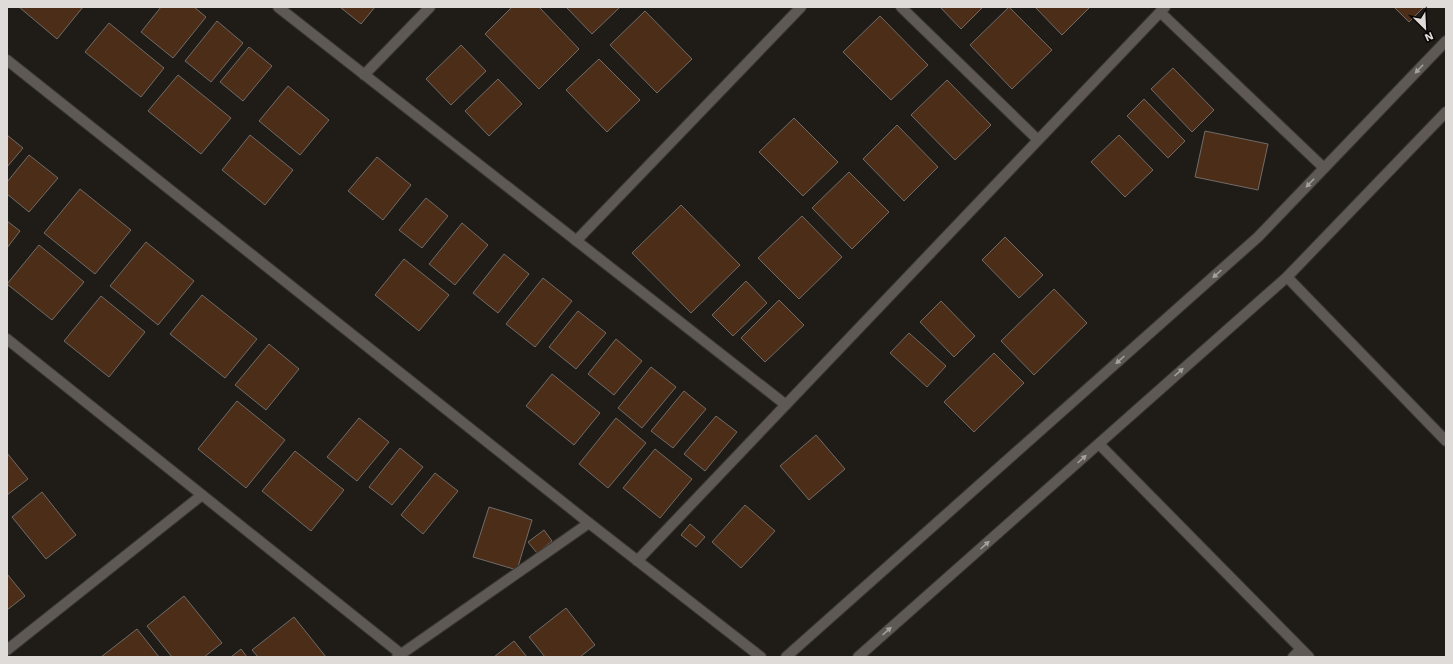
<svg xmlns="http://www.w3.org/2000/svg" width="1453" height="664" font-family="'Work Sans',sans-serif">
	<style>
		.building { fill: #4b2d18; stroke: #716b68 }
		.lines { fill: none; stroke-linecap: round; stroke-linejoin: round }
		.street-casing { stroke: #383533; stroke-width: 12 }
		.secondary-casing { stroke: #383533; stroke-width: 12 }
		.street { stroke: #5e5954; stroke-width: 10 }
		.secondary { stroke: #5e5954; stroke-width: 10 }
		.oneway { fill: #a4a09d }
	</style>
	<rect width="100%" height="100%" fill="#1f1c18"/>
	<path class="building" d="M19,7H83L57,39Z
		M161,7H194L206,17L173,58L141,32Z
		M340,7H375L361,24Z
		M512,7H539L579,49L539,89L485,34Z
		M566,7H620L592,34Z
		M940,7H983L961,29Z
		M1009,7L1052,50L1012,89L970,45Z
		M1035,7H1090L1062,35Z
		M1394,7H1424L1409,22Z
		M645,11L692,59L657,93L610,45Z
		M880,16L928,65L891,100L843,52Z
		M217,21L243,43L211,82L185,61Z
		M109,23L164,68L141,97L85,52Z
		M461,45L486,71L451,105L426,79Z
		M249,47L272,66L243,101L220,82Z
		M599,59L640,100L607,132L566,90Z
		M1173,68L1214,110L1192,132L1151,89Z
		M178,75L231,118L201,154L148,111Z
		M498,79L522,104L489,136L465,111Z
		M947,80L991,125L955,160L911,115Z
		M288,86L329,120L300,155L259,121Z
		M1144,99L1185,141L1168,158L1127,116Z
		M794,118L838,162L803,196L759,152Z
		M897,125L938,167L904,201L863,159Z
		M1205,131L1268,144L1258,190L1195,177Z
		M7,135L23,148L7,167Z
		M250,135L293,170L265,205L222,170Z
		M1119,135L1153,170L1125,197L1091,162Z
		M29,155L58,178L29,212L7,194V182Z
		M377,157L411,185L383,220L348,191Z
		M849,172L889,212L852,249L812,208Z
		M80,189L131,230L95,274L44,233Z
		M426,198L448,216L422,248L399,230Z
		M681,205L740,265L691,313L632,253Z
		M802,216L842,257L799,299L758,258Z
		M7,221L20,231L7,248Z
		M462,223L488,245L455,285L429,264Z
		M1005,237L1043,275L1019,298L982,260Z
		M146,242L194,281L158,325L110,286Z
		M39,245L84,282L52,320L7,284Z
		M504,254L529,274L498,313L473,293Z
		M404,259L449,295L419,331L375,295Z
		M543,278L572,301L535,347L506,324Z
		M746,281L767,303L733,336L712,315Z
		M1054,289L1087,323L1034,375L1001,341Z
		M202,295L257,339L225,378L170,334Z
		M101,296L145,332L109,377L64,341Z
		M779,300L804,325L765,362L741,338Z
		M941,301L975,336L954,357L920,322Z
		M578,311L606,333L576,369L549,347Z
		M909,333L946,366L927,387L890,353Z
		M616,339L642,361L614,395L588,374Z
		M269,344L299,369L266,410L235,385Z
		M994,353L1024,383L974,432L944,402Z
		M651,367L676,387L642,428L618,408Z
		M552,374L600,413L574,445L526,406Z
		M684,391L706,409L673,448L651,431Z
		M237,401L285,440L246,488L198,449Z
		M716,416L737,432L705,471L684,454Z
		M359,418L389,442L357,481L327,457Z
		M616,418L646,443L608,488L579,464Z
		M816,435L845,469L809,500L780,466Z
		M400,448L423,467L392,505L369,487Z
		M655,449L692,479L660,518L623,488Z
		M295,451L344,490L311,531L262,491Z
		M7,453L28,479L7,495Z
		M435,473L458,491L423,534L401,515Z
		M42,492L76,535L46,559L12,517Z
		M745,505L775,531L741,568L712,542Z
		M489,507L532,520L517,570L473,557Z
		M690,524L705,537L696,547L681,535Z
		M544,530L552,541L537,553L528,542Z
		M7,574L25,596L7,610Z
		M184,596L222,643L204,657H172L147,626Z
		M566,608L595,645L580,657H545L529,637Z
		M294,617L326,657H258L252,650Z
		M137,629L159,657H101Z
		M514,641L527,657H494Z
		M241,649L247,657H231Z"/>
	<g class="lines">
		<defs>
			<path id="street" d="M278,7L786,405
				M901,7L1038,140
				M1160,12L1324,168
				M7,60L589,523L761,657
				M364,75L430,7
				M576,241L801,7
				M1287,277L1446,441
				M7,339L401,654
				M1099,444L1309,657
				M637,561L1165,7
				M7,650L202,495
				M397,657L589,523
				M1293,657L1301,649"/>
			<path id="secondary" d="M786,657L1258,237L1446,41
				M858,657L1287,277L1446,112"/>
		</defs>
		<use href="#street" class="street-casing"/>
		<use href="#secondary" class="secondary-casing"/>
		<use href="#street" class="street"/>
		<use href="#secondary" class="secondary"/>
	</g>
	<defs><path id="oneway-solid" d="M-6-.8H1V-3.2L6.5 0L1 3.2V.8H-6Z"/></defs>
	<g class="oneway">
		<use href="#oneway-solid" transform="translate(1419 69) rotate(134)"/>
		<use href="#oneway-solid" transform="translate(1310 183) rotate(134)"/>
		<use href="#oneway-solid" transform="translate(1217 274) rotate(138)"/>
		<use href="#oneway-solid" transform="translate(1120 360) rotate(138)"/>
		<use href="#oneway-solid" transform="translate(1179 372) rotate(-42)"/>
		<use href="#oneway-solid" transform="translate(1082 459) rotate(-42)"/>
		<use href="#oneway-solid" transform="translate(985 545) rotate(-42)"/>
		<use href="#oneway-solid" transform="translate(887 631) rotate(-42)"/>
	</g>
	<rect width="1453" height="664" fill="none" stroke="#dedbd8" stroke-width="16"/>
	<g transform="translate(1425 28) rotate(156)" stroke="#080705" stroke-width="3" paint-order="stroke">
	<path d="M0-3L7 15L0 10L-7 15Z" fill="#dedbd8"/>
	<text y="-6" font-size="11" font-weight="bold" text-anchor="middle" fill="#dedbd8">N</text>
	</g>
</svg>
